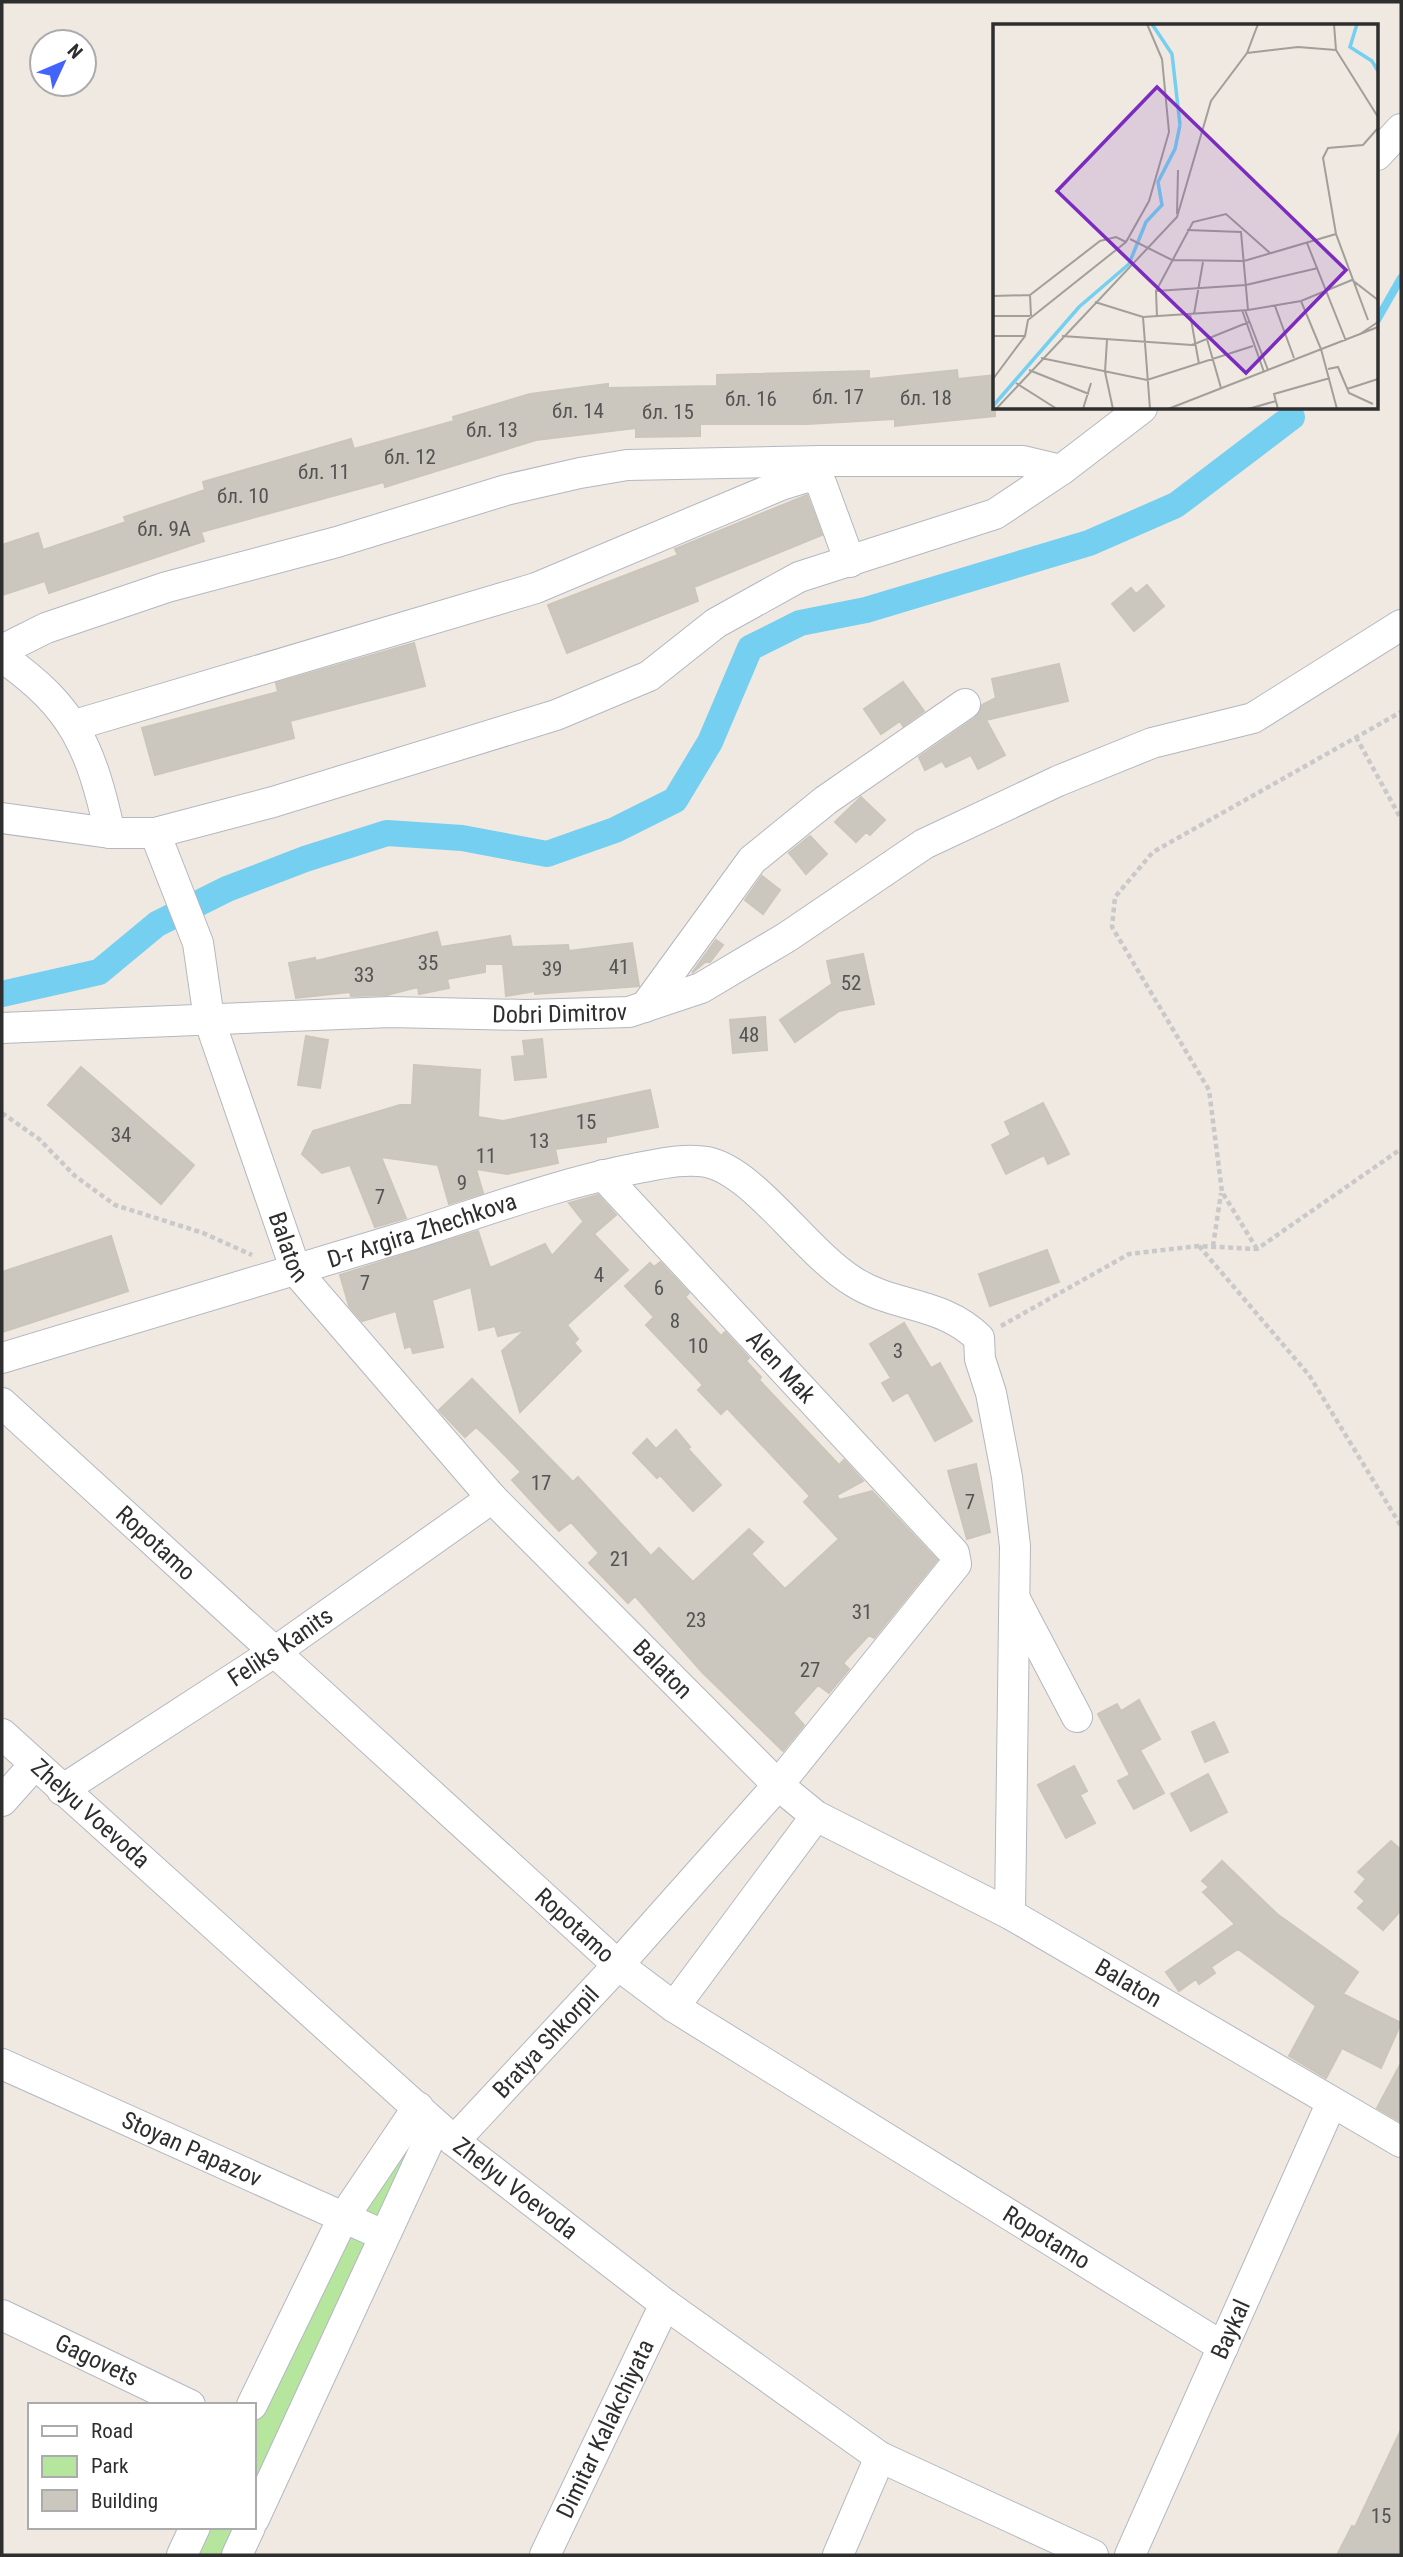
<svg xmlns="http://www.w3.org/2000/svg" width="1403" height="2557" font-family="'Roboto Condensed',sans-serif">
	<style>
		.green { fill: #b6e59e }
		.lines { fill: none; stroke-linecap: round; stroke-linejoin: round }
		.stream { stroke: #75cff0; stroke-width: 8 }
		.canal { stroke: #75cff0; stroke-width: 26 }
		.building { fill: #cbc7bf; stroke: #cbc5ba; stroke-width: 2 }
		.minor-casing { stroke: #b4b7c1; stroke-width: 32 }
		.path { stroke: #c9c9c9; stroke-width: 4.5; stroke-dasharray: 5 3.5; stroke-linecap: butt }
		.minor { stroke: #fff; stroke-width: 30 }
		.labels { text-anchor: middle; stroke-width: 5; stroke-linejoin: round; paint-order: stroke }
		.number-label { font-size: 21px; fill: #555452 }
		.street-label { font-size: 24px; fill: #2e2e2e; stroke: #fff }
		.inset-river { fill: none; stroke: #75cff0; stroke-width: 3.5 }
		.inset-road { fill: none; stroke: #a29e99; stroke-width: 2 }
		.view { fill: #7b2cbf; fill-opacity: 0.15; stroke: #7b2cbf; stroke-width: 3.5 }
		.inset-edge { fill: none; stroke: #2e2e2e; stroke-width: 3.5 }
	</style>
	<rect width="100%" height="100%" fill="#efe9e1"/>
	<path class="green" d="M418,2107L383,2235L254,2519V2405Z
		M195,2527H250L237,2555H182Z"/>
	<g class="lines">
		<path class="stream" d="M1377,320L1401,278
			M1292,417L1300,408"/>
		<path class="canal" d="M2,994L99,972L157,924L227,889L305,859L387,833L462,838L547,854L615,830L675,800L710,742L750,648L800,623L866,610L1089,543L1176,505L1292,417"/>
	</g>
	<path class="building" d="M957,370L958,379L995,375V416L895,426V419L807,424H700V436L636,437V428L536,440L385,487L384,482L201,532L204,541L49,593L45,581L2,595V545L38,533L43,550L126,522L124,517L205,490L203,482L351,439L354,449L454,421L453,417L530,394L608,384V388L717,386V375L869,371V379Z
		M807,495L822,535L694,587L698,601L567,653L548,605L678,555L675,549Z
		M1147,585L1164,606L1134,631L1112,604L1131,588L1136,594Z
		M414,643L425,686L290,721L294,738L155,775L142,728L278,692L276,683Z
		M1059,664L1068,701L986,720L1005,755L978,769L971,755L946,767L942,761L925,770L919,757L975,718L982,705L996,698L992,679Z
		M903,682L924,711L903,726L900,721L881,734L864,709Z
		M861,797L885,820L870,835L866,832L856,842L835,822Z
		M810,836L827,854L806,874L789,853Z
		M762,876L780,890L763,914L745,900Z
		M437,932L441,947L510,936L512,947L568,945L569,951L632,943L639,986L535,994V991L506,996L503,964H485V972L447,979L449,988L419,994L418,987L387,995L351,996L350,992L296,998L289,963L315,958L316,961Z
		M716,940L723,945L710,962H705L692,973Z
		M863,954L874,1004L839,1011L795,1042L780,1020L832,984L827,961Z
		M765,1017L767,1050L733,1053L730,1020Z
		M306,1036L328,1040L320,1088L298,1085Z
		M542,1039L546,1077L515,1080L512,1057L525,1056L523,1041Z
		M414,1065L480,1070L478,1117L503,1121L650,1090L658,1127L606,1137V1142L555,1149L558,1163L507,1174L476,1169L483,1193L449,1204L438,1165L381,1157L406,1218L375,1227L350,1165L322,1173L302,1154L313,1131L400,1105H412Z
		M81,1067L194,1165L161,1204L48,1105Z
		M1043,1103L1069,1154L1048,1164L1044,1155L1006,1174L992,1145L1011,1135L1005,1122Z
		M598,1195L616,1215L594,1234L628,1270L567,1325L578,1339L574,1343L581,1351L520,1412L502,1351L525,1330L498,1336L495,1326L479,1330L471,1287L432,1300L443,1347L413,1353L411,1346L405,1348L396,1311L362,1321L349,1306L340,1275L478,1231L490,1268L545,1244L552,1256L583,1222L591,1231L569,1203Z
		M111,1236L128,1291L2,1332V1272Z
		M1047,1250L1059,1282L990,1306L979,1274Z
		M660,1262L689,1293L685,1297L721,1336L725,1332L749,1358L746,1361L761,1377L759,1380L839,1465L844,1460L863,1481L837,1495L839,1500L872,1491L937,1560L874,1638L869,1635L843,1663L849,1669L829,1693L818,1685L793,1713L804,1725L783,1751L702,1672L635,1596L628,1603L589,1563L599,1553L571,1522L559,1531L545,1516L512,1480L521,1472L490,1440L476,1427L465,1437L439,1410L472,1379L573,1482L578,1477L651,1556L659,1548L693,1582L749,1529L763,1542L751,1554L785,1589L839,1539L804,1502L810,1496L727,1408L721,1414L698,1390L703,1385L646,1325L654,1317L625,1286L650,1263L654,1267Z
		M904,1323L931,1368L940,1363L972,1421L935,1441L908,1392L893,1401L882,1383L891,1378L870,1344Z
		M676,1430L690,1447L688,1449L721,1485L693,1511L660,1475L657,1478L633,1453L647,1439L656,1449Z
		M976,1464L990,1532L967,1539L948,1471Z
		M1139,1700L1160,1739L1140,1750L1164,1793L1134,1809L1118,1781L1130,1775L1098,1714L1117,1704L1121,1711Z
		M1214,1722L1228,1752L1205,1762L1192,1732Z
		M1074,1766L1087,1791L1080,1795L1095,1823L1066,1838L1038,1785Z
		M1208,1774L1227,1812L1191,1831L1171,1794Z
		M1391,1841L1401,1850V1910L1383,1930L1358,1908L1365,1901L1355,1892L1366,1879L1358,1872Z
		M1222,1861L1277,1914L1358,1972L1343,1994L1401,2023L1381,2068L1342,2048L1326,2078L1289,2056L1316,2006L1238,1949L1211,1967L1215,1973L1199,1984L1196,1979L1179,1991L1166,1972L1235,1924L1203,1892L1209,1887L1202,1881Z
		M1401,2063V2122L1377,2108Z
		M1401,2430V2555H1337L1352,2526L1355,2527Z"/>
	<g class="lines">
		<defs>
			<g id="minor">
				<path d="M1377,155L1401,129"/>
				<path d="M2,650L46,628L167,587L337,542L506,490L580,473L627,465L821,461H1023L1061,470"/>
				<path d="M2,657C75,708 91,748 110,833"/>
				<path d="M75,725L536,588L781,485L810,476L821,483L850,562"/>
				<path d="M2,818L110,833H155L273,802L556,715L649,676L716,623L799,577L995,514L1061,470L1142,408"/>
				<path id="s1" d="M155,833L198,943L209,1019L296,1271L492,1498L778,1785L816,1816L1010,1914L1401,2142"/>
				<path d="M645,1007L752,860L826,800L965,704"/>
				<path id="s2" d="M2,1028L390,1012L526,1015L629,1012L701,988L787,937L924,844L1058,781L1152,743L1253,718L1401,625"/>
				<path id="s3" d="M2,1358C137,1318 272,1278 407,1236C483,1212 559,1183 638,1168C660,1164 684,1158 707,1162C755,1172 806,1253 854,1282C895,1308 941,1301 979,1338L980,1359L991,1393L1007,1477L1015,1546L1010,1914"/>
				<path id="s4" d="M2,1403L618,1965L674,2007L1223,2347"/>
				<path d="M1016,1601L1077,1717"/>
				<path id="s5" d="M2,1734L454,2141L665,2304L880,2457L1093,2555"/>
				<path id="s6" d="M62,1790L276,1651L492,1498"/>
				<path d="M2,1801L35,1764"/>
				<path d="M674,2007L816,1816"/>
				<path id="s7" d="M2,2064L383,2235"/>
				<path id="s8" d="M454,2141L618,1965L778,1785L956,1564L954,1553L603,1175"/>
				<path id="s9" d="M2,2315L190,2405"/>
				<path d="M252,2405L343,2218L418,2107"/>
				<path d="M254,2519L436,2125"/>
				<path d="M182,2555L195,2527"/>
				<path d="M237,2555L250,2527"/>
				<path id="s10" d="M545,2555L665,2304"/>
				<path d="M838,2555L880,2457"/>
				<path id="s11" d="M1130,2555L1331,2104"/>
			</g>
		</defs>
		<use href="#minor" class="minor-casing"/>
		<path class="path" d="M1356,737L1401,819
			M2,1113L39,1139L75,1176L115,1205L203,1233L252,1255
			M1199,1246L1309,1375L1401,1526
			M1213,1246L1221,1193
			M1257,1249L1222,1192L1209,1090L1112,927L1115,897L1153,852L1401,712
			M1001,1326L1129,1254L1198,1246L1257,1249L1401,1149"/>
		<use href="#minor" class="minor"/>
	</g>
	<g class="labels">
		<g class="number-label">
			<text x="838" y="404">бл. 17</text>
			<text x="926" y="405">бл. 18</text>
			<text x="751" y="406">бл. 16</text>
			<text x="578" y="418">бл. 14</text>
			<text x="668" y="419">бл. 15</text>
			<text x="492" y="437">бл. 13</text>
			<text x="410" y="464">бл. 12</text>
			<text x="324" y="479">бл. 11</text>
			<text x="243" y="503">бл. 10</text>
			<text x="164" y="536">бл. 9А</text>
			<text x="428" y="970">35</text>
			<text x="619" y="974">41</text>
			<text x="552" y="976">39</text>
			<text x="364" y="982">33</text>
			<text x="851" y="990">52</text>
			<text x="749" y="1042">48</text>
			<text x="586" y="1129">15</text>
			<text x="121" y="1142">34</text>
			<text x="539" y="1148">13</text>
			<text x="486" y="1163">11</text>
			<text x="462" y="1190">9</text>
			<text x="380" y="1204">7</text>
			<text x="599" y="1282">4</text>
			<text x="365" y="1290">7</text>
			<text x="659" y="1295">6</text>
			<text x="675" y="1328">8</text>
			<text x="698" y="1353">10</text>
			<text x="898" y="1358">3</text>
			<text x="541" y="1490">17</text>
			<text x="970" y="1509">7</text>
			<text x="620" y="1566">21</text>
			<text x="862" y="1619">31</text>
			<text x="696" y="1627">23</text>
			<text x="810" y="1677">27</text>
			<text x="1381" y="2523">15</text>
		</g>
		<g class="street-label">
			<text dy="8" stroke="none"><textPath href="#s2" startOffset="558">Dobri Dimitrov</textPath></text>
			<text dy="8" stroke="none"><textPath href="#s3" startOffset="439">D-r Argira Zhechkova</textPath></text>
			<text dy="8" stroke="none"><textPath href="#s1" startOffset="436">Balaton</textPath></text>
			<text transform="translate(781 1367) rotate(47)" y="8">Alen Mak</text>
			<text dy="8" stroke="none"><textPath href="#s4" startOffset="208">Ropotamo</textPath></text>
			<text dy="8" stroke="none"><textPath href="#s6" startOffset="261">Feliks Kanits</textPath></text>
			<text dy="8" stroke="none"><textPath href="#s1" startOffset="1003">Balaton</textPath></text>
			<text dy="8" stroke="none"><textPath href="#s5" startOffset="119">Zhelyu Voevoda</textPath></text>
			<text dy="8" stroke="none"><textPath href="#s4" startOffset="775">Ropotamo</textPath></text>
			<text dy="8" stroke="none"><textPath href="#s1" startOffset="1570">Balaton</textPath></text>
			<text dy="8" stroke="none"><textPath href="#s8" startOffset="135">Bratya Shkorpil</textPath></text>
			<text dy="8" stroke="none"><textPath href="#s7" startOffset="208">Stoyan Papazov</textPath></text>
			<text dy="8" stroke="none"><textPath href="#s5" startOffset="686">Zhelyu Voevoda</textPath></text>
			<text dy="8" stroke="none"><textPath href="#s4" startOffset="1342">Ropotamo</textPath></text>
			<text dy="8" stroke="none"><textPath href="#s11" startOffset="247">Baykal</textPath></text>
			<text dy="8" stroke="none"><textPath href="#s9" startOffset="105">Gagovets</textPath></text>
			<text dy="8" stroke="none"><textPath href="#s10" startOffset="140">Dimitar Kalakchiyata</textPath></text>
		</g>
	</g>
	<g transform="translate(993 24)">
		<rect width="385" height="385" fill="#efe9e1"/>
		<path class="inset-river" d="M159,0L179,30L187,101M364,0L357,23L379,37L385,47M0,382L86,283L136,240L153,198L169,181L165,158L182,125L187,101"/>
		<path class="inset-road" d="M341,0L343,26L385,93M254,29L305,23L343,26M184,190L185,146M194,206L248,208L255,286M137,215L179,236L251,237L343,210M314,219L353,317M163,267L253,261L325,244M37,271L107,217L123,213L133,218M37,271L38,292M0,272L37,271M308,277L328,325L344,385M102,278L150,293L255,286L308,277L359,256L385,276M282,282L301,334M249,286L271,348M252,286L275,346M197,290L206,340M201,290L210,238M0,292H37M150,293L157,385M164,293L163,267L200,198L233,190L277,229M375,296L343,210L330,134L335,124L370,121L385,104M367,310L385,298M0,312H32M69,312L199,321L256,298M214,315L228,364M114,316L112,348L120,385M48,334L154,356L260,322M335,345L345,343L356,369L380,380M36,346L96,370M0,355L32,312L35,296L133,218L156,177L176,108L169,35L154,0M23,359L64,385M354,365L385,355M3,385L184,193L218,77L254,29L265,0M90,385L98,359M175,385L385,303M255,385L283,377M285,385L281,370L337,354"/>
		<path class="view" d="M164,63L353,246L253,349L64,167Z"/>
		<rect width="385" height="385" class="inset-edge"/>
	</g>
	<rect width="1403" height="2557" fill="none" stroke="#2e2e2e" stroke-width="7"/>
	<rect x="28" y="2403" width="228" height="126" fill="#ffffff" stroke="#ababab" stroke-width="2"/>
	<rect x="42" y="2426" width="35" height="10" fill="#ffffff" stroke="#ababab" stroke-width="2"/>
	<text x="91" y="2438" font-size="21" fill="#2e2e2e">Road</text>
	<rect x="42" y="2456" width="35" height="21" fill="#b6e59e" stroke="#ababab" stroke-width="2"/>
	<text x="91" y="2473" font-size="21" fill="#2e2e2e">Park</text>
	<rect x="42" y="2490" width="35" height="21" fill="#cbc7bf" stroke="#ababab" stroke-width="2"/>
	<text x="91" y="2508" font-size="21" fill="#2e2e2e">Building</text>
	<g transform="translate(63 63) rotate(46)"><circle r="33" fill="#ffffff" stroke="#ababab" stroke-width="2"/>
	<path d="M0-5L12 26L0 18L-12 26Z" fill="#4264fb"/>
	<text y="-10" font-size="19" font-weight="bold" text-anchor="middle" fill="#2e2e2e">N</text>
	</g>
</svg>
